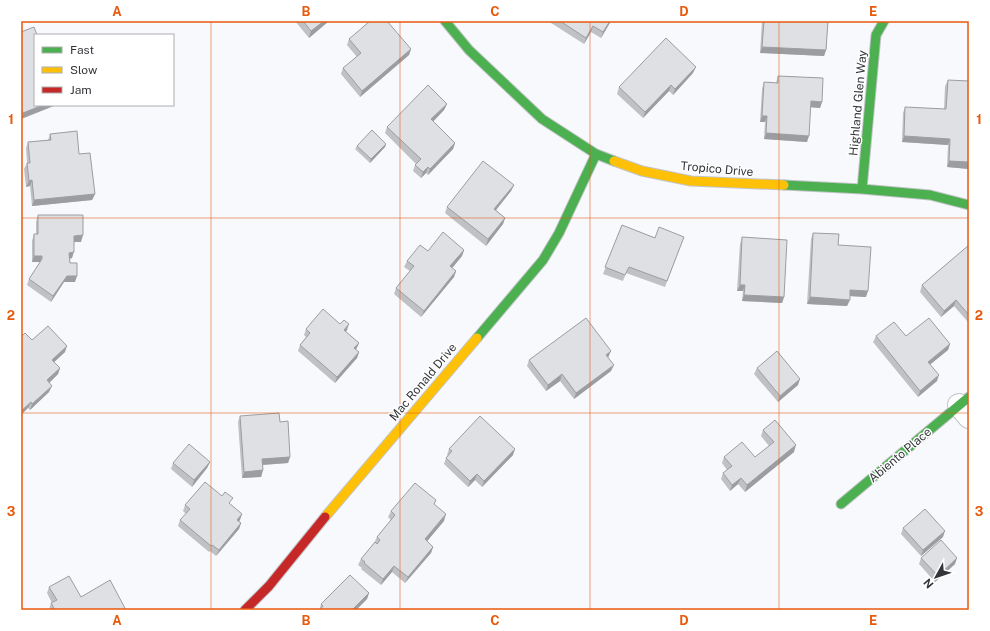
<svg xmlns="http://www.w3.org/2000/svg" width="990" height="631" font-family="'Public Sans',sans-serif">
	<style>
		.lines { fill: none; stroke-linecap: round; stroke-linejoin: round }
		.street-casing { stroke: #c2c4c8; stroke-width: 24 }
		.fast-casing { stroke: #c2c4c8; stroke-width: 11 }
		.slow-casing { stroke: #c2c4c8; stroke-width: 11 }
		.jam-casing { stroke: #c2c4c8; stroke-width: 11 }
		.street { stroke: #fefeff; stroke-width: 22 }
		.fast { stroke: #4caf50; stroke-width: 9 }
		.slow { stroke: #ffc107; stroke-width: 9 }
		.jam { stroke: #c62828; stroke-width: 9 }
		.wall { fill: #bfc1c4 }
		.shaded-wall { fill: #9b9da0 }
		.building { fill: #dee0e4; stroke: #9b9da0 }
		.grid { fill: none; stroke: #e8590c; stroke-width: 1; stroke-opacity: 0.55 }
		.labels { text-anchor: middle; stroke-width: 3; stroke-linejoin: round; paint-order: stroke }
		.street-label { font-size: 12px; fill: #333539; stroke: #fff }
		.neatline { fill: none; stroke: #e8590c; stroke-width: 1.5 }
		.grid-label { font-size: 13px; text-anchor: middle; font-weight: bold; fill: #e8590c }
	</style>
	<rect width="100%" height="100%" fill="#f7f9fd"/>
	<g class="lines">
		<defs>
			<path id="street" d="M959,405L969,417"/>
			<path id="fast" d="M445,21L469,50L542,119L596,154L614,161
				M784,185L862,189L930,195L969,205
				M862,189L876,35L884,21
				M477,338L543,260L559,233L596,154
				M841,504L969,397"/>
			<path id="slow" d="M614,161L642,171L691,181L784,185
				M325,517L477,338"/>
			<path id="jam" d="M245,610L269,586L325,517"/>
		</defs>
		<use href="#street" class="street-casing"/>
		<use href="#fast" class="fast-casing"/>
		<use href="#slow" class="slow-casing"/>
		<use href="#jam" class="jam-casing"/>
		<use href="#street" class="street"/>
		<use href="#fast" class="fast"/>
		<use href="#slow" class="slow"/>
		<use href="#jam" class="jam"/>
	</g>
	<path class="wall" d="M295,21H329L309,38Z
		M548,21H611L601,38L591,32L584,44Z
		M762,21H828L826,50L824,56L760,53Z
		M21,32L35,105H56L21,119Z
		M349,39L411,49L409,55L360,97L341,74L343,68L357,57L347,45Z
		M693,73L673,95L669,91L643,118L617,94L619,87Z
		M778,76L822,102L820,108L810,107L807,142L764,139L765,122H760L762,89L764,82L776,83Z
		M948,80L969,169L947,167L948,145L902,142L903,113L905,107L944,109L945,86Z
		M447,104L444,110L433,121L455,143L453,149L428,175L426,173L421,178L413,171L415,165L416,164L385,133L387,127Z
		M50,134L79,154L95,194L92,200L32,206L30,186L26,187L24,169L27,163L26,148L28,142L48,140Z
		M386,144L385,147L370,163L355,149L357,146Z
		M514,185L511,191L496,210L505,218L503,224L486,246L445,213L447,207Z
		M38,215L81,242H74L72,258L70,259V263L75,282H64L51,302L27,285L29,279L40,263V262H32V241L34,234H36V222Z
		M622,225L655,238L684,237L665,287L626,273L623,281L603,274Z
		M813,233L838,245L866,297L850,296L847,306L807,304L811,239Z
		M742,237L784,297L782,303L742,301L743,291H737L740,244Z
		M969,245V321L968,322L954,306L941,317L920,292L922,285Z
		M464,250L462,256L452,268L456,271L454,277L421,317L394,294L396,288L410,271L404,267L407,261L428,251Z
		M306,329L347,330L346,332L359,343L356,350L359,352L357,358L335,383L298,351L300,345L306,337L304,335Z
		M876,336H906L950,344L948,350L930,364L937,381L918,397L873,342Z
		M32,340L65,352L54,362L60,368L58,374L49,383V392L30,410L28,408Z
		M608,358L611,371L574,399L560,381L546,391L527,366L529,360Z
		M757,368L798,385L778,402L754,374Z
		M240,416L280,422L290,457L288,463L263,465V470L261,477L242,478L238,422Z
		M763,430L794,452L745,492L738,484L730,491L721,479L723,473L727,470L722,463L724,457H755L769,446L761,436Z
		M449,449L513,455L482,487L475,480L468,487L444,464L446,458L448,456L447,455Z
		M210,462L207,468L192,487L171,469L173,463Z
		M230,504L242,514L239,521L241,523L239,529L216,556L210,551L209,552L178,526L180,520L186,514L183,511L185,505Z
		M435,505L444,521L427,541L433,547L431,553L405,583L392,572L381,585L361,569L362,568L358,565L361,559L374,543L377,537L391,520L388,517L391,511Z
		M903,528L943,537L921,556L901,534Z
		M921,558L955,564L935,582L919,564Z
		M49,587L81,597L126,610H49L51,603H52L47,593Z
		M369,593L367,599L356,610H319L321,604Z"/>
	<path class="shaded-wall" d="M324,21H329L309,38L311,31Z
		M610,21H611L601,38L603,32Z
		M593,26L591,32L584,44L586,38Z
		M762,47L826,50L824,56L760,53Z
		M411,49L409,55L360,97L362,91Z
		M696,67L693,73L673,95L675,89Z
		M671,85L669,91L643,118L645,112Z
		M811,101L822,102L820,108L809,107Z
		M447,104L444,110L429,126L431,119Z
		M43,105H56L21,119L23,113Z
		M762,116H767L765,122H760Z
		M766,133L809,136L807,142L764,139Z
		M904,136L950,139L948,145L902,142Z
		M455,143L453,149L428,175L430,169Z
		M386,144L385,147L370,163L371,159Z
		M949,161L969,162V169L947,167Z
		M428,167L426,173L421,178L423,172Z
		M32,180L30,186L26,187L29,181Z
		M514,185L511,191L492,215L494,209Z
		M95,194L92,200L32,206L34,200Z
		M505,218L503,224L486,246L488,239Z
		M83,235L81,242H72L74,236Z
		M464,250L462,256L448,273L450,266Z
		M74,252L72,258L67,259L69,253Z
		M34,256H42L40,262H32Z
		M456,271L454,277L421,317L424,311Z
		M67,276H77L75,282H64L51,302L53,296Z
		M740,285H745L743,291H737Z
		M850,290L868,291L866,297L848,296Z
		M744,295L784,297L782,303L742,301Z
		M810,297L850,300L847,306L807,304Z
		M956,300L954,306L941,317L944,311Z
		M349,324L347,330L342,336L344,330Z
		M359,343L356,349L352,354L354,348Z
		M950,344L948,350L926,368L928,362Z
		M67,346L65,352L50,366L52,360Z
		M611,351L608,358L606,355Z
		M359,352L357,358L335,383L337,377Z
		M614,365L611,371L574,399L576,393Z
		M60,368L58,374L45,387L47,380Z
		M562,374L560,381L546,391L548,385Z
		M939,375L937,381L918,397L920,391Z
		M800,379L798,385L778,402L780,396Z
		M52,386L49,392L30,410L32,404Z
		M31,402L28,408L21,415V411Z
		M796,445L794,452L745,492L747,485Z
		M515,449L513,455L482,487L484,481Z
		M290,457L288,463L260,465L262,459Z
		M210,462L207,468L192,487L194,480Z
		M263,470L261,477L242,478L244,472Z
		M477,474L475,480L468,487L470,481Z
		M741,478L738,484L730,491L732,485Z
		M242,514L240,520L235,526L237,520Z
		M446,514L444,521L423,546L425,539Z
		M241,523L239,529L216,556L219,550Z
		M945,531L943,537L921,556L923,550Z
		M433,547L431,553L405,583L408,577Z
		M957,558L955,564L935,582L938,576Z
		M394,566L392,572L381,585L383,579Z
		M369,593L367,599L356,610H352Z"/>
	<path class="building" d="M303,21H324L311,31Z
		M370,21H387L411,49L362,91L343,68L361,53L349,39Z
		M560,21H610L603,32L593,26L586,38Z
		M764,21H828L826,50L762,47Z
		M34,27L37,35H35V105H43L23,113L21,107V32Z
		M666,38L696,67L675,89L671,85L645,112L619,87Z
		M778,76L823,78L822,102L811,101L809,136L766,133L767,116H762L764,82L778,83Z
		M948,80L969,81V162L949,161L950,139L904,136L905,107L946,109Z
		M428,85L447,104L431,119L455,143L430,169L428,167L423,172L415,165L421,159L387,127Z
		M372,130L386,144L371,159L357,146Z
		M77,131L79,154L90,153L95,194L34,200L32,180L29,181L27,163H30L28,142L51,140L50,134Z
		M483,161L514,185L494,209L505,218L488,239L447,207Z
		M38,215H83V235L74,236V252L69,253L70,263H77V276H67L53,296L29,279L42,259V256H34V234H38Z
		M622,225L655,238L659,227L684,237L667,281L629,267L625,275L605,267Z
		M443,232L464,250L450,266L456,271L424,311L396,288L414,266L407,261L420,245L428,251Z
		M813,233L839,234L838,245L871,247L868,291L850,290V300L810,297Z
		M742,237L787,240L784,297L744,295L745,285H740Z
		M969,245V315L956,300L944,311L922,285Z
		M323,309L340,324L344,320L349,324L344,330L359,343L354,348L359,352L337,377L300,345L310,333L306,329Z
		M586,318L611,351L606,355L614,365L576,393L562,374L548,385L529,360Z
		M929,318L950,344L928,362L939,375L920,391L876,336L894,322L906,336Z
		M48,326L67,346L52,360L60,368L47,380L52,386L32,404L31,402L21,411V337L25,333L32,340Z
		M777,351L800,379L780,396L757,368Z
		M279,413L280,422L288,421L290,457L262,459L263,470L244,472L240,416Z
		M480,416L515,449L484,481L477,474L470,481L446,458L452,451L449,449Z
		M775,420L796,445L747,485L741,478L732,485L723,473L732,466L724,457L742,442L755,457L774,442L763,430Z
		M189,444L210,462L194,480L173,463Z
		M205,482L222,496L225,492L233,498L229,503L242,514L237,520L241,523L219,550L212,545L211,546L180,520L190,509L185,505Z
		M415,483L436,500L434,504L446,514L425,539L433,547L408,577L394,566L383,579L364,563L365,562L361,559L375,542L377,544L380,540L377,537L395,515L391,511Z
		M925,509L945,531L923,550L903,528Z
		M941,540L957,558L938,576L921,558Z
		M350,575L369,593L352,610H320L323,606L321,604Z
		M69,576L81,597L110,580L126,610H55L51,603L57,600L49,587Z"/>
	<path class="grid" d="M211,21V610M400,21V610M590,21V610M779,21V610M21,218H969M21,413H969"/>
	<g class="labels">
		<g class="street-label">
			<text transform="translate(858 103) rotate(-85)" y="4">Highland Glen Way</text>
			<text transform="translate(717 169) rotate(5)" y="4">Tropico Drive</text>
			<text transform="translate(423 382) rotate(-50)" y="4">Mac Ronald Drive</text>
			<text transform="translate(900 455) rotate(-40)" y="4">Abiento Place</text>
		</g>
	</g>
	<rect width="990" height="631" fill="none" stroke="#ffffff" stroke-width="44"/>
	<rect x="34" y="34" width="140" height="72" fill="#ffffff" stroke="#adaeb0"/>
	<rect x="42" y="47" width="20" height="6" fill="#4caf50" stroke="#adaeb0"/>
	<text x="70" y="54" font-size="12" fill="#333539">Fast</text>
	<rect x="42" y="67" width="20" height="6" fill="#ffc107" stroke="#adaeb0"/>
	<text x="70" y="74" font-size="12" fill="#333539">Slow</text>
	<rect x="42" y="87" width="20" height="6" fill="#c62828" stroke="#adaeb0"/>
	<text x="70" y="94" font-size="12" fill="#333539">Jam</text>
	<g transform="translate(936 577) rotate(230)" stroke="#ffffff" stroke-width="3" paint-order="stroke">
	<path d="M0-3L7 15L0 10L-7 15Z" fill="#333539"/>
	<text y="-6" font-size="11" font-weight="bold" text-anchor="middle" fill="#333539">N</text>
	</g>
	<rect x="22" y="22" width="946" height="587" class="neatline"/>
	<g class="grid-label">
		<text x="117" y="16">A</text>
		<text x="306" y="16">B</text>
		<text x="495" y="16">C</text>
		<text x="684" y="16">D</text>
		<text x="873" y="16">E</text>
		<text x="11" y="124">1</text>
		<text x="979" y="124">1</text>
		<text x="11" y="320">2</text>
		<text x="979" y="320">2</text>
		<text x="11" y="516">3</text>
		<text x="979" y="516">3</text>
		<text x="117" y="625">A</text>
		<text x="306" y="625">B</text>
		<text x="495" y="625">C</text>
		<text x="684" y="625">D</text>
		<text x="873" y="625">E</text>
	</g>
</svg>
